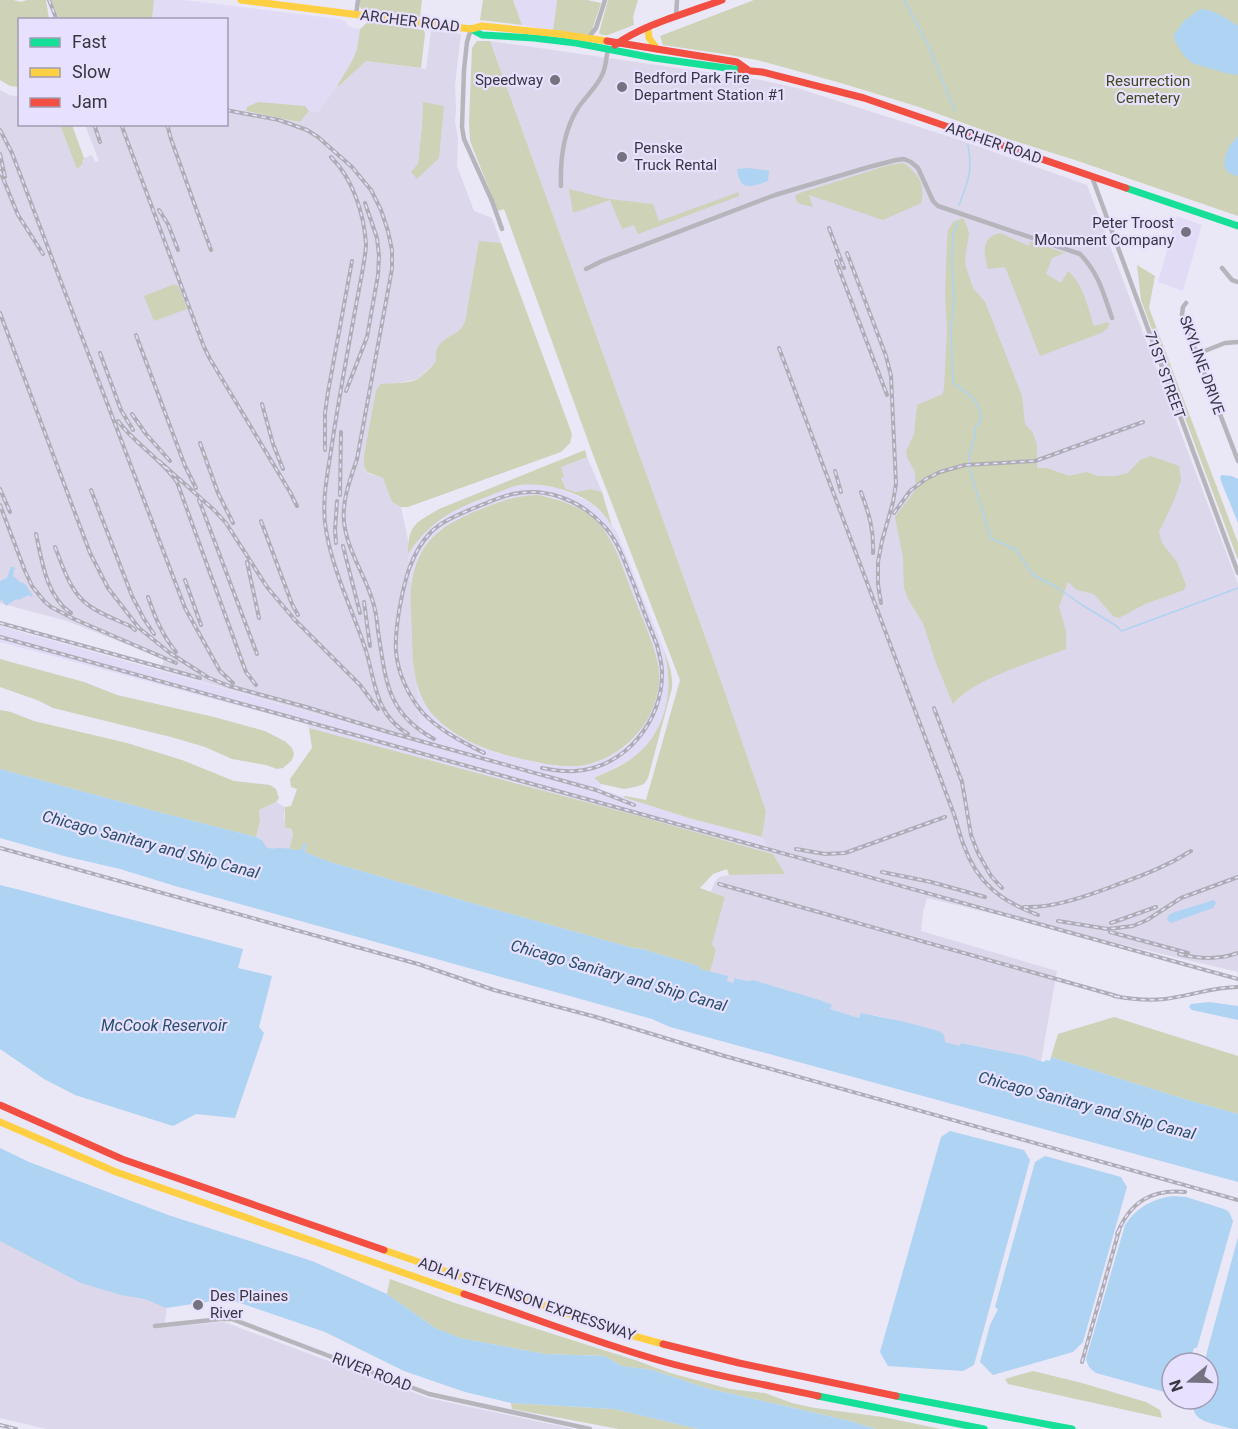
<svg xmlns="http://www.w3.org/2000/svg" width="1238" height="1429" font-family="Roboto,sans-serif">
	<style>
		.built { fill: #e2dbf6 }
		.industrial { fill: #dcd7ea; fill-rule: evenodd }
		.green { fill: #ced2b6 }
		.water { fill: #aed3f3 }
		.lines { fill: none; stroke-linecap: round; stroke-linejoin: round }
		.stream { stroke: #aed3f3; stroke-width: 1.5 }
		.street { stroke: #b7b5bc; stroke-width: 4.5 }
		.fast { stroke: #16e098; stroke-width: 7 }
		.slow { stroke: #ffcf43; stroke-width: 7 }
		.jam { stroke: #f24e42; stroke-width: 7 }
		.rail-casing { stroke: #aeadb6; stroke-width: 4 }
		.rail { stroke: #e7e0fe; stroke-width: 1.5; stroke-dasharray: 4.5; stroke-linecap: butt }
		.poi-dot { fill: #767381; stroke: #e7e0fe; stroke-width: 2 }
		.labels { text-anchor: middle; stroke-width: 4.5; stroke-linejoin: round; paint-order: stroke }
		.street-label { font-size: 15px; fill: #383541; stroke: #e7e0fe }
		.poi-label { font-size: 15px; fill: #383541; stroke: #e7e0fe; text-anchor: start }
		.park-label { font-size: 15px; fill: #43471c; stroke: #e7e0fe }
		.water-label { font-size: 16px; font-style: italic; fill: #274f6a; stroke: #e7e0fe }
	</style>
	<rect width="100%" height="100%" fill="#eae7f7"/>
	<path class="built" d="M154,0H184L339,19L345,21L349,27L360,29L357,49L352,62L337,86L318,112L309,111L308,109L247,107L246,111L227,108L226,20H152Z
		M513,0H557L553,31L522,25Z
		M1177,216L1202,225L1183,291L1158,282Z
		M534,484L557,488L590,502L602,513L617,532L664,650L668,664L669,694L667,705L658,730L643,749L632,759L594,778L601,784L600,789L692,819L762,837L773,854L646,818L309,728L307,724L0,642V626L419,743L417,684L424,702L448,729L474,743L497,753L558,766L584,765L603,759L626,746L640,731L653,647L616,553L607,535L597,523L585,512L570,504L555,498L537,495L441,529L427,543L417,563L411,582L408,554L429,526L447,514L467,505L514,486Z"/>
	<path class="industrial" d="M431,31L461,34L455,85L456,110L455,122L458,137L457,166L474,211L492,218L501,243L479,242L467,310L466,321L460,331L445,341L435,362L418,379L398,383H391L376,390L364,455V468L367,473L383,478L392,502L401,507L408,540V554L411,582L413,664L417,684L420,743L161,670L164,659L67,621L0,603V90L9,95L14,96L19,95L20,124L60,125L77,168L84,161V158L92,155L95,162L99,161L85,125L226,124L227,108L300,122L309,111L318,112L337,86H339L366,61L426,69ZM423,103L444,106L418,164L422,126Z
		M490,41L761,80L797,88L960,140L1087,185L1238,584V972L927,898L923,913L921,931L1057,971L1041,1061L1026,1056L962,1043L960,1046L945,1042L939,1031L874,1015L859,1018L830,1009L831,1005L820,1000L753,980L747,981L736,978L734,983L726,981L727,976L710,972L716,950L712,944L725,897L711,892L714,883L719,877L729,875L785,874L762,837L766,811L720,678Z
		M587,457L602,492L591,489L576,492L566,489L561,478L560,467Z
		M276,802L285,807L284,818L293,835L289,850L280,848L273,850L265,847L262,840L256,837L260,821L259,810Z
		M0,1206L170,1287L164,1327L224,1322L428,1398L573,1429H47L0,1418Z"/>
	<path class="green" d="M0,0H13L21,2L27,0H46L49,19L20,20L19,87L10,86L0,80Z
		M51,0H154L152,19L60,20Z
		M360,0H422L420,17L362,9L359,6Z
		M483,0H513L522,25L480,20Z
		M557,0H587L601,3L592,30L589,34L585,35L553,31Z
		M608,0H638L633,17L634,25L608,35H602L599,33Z
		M754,0H1238V216L1075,160L1008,139L919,107L841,83L757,60L724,54L663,45L660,36Z
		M368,22L424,30L425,34L421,68L366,61L339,86H337L352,61L357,49L360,29Z
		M477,41H490L720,678L766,811L762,837L692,819L623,797L625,796L646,800L680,680L592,452L504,209L498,211L470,141L469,123L472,48Z
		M258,102L305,106L309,111L300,122L246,111L247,107Z
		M423,102L444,106L439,158L417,179L411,172L418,164L422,126Z
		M60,125H72L84,158L82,164L77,169Z
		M904,163C918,174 926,184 921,203L883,220L809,195L813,207L797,203L795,196L800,193L889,165Z
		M569,189L609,199L653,204L659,221L739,192V196L638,234L634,225L622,229L610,200L573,213Z
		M963,218L968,229L969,234L966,252L965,264L973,288L985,302L1022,396L1025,424L1033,433L1037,445V468H1047L1069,476L1087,472L1098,476H1116L1128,473L1140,460L1151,456L1179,466L1181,480L1175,498L1159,532L1162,543L1177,562L1186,585L1184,590L1145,604L1119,618L1113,616L1094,594L1077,590L1068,582L1059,607L1066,631V649C1035,661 973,679 953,704L936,663L923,623L908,599L904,588L903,557L895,517L916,489L915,472L907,457L906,451L914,434L917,405L943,394L944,388L947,331L945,296L947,241L948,230L953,222Z
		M1000,233L1029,246L1030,241L1065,253L1052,258L1046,274L1061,283L1068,271C1083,283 1088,308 1094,326L1109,322L1108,328L1101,333L1040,356L1006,269L1004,267L988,269C984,253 980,238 1000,233Z
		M479,241L501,243L572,434L570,443L561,452L408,507H401L392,502L383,478L367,472L364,467V455L376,390L381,384C391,383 408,384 418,379C422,376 432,367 435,362C437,359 435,353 437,349C447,330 465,340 467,310Z
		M1137,265L1155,276L1149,308L1238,543V560L1141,300Z
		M175,284L176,286L178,285L187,309L154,321L144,296Z
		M585,450L587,457L561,467L564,477L561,478L566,489L576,492L591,489L602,492L612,526C606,517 599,508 590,502C570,489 538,481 515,486C505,489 494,494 484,498C448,512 431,521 408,554C408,524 416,523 439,509Z
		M537,495C559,499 582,506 598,523C615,541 623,569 632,592C640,614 658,650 659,673C661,717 627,756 585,765C564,769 543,763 522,759C491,752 457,740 434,716C414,694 412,662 412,635C412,620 409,594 412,580C421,536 446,523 484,508C504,500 515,496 537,495Z
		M664,650C669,664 673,674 672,688L648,778L644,784L635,787L624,789L601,784L594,778C606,772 620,767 631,759C666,734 675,690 664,650Z
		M0,659L84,682L117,695L214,717L265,731L286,742L292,748L294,754L292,760L283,768L277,769L266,765L232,759L205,747L171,737L53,708L37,700L0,687Z
		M0,710L11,712L34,721L127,743L182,760L234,781L270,785L276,789L279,798L276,802L259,810L260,821L256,837L162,813L0,769Z
		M309,728L646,818L773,854L785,874L729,875L727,869L713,874L700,888L725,897L712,944L716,950L710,972L700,969L699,966L642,949L633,948L461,900L330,862L305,852L306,844L304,843L301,850H289L293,835L291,829L285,827V807L291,806L297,789L291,787L290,779L312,748Z
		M1114,1017L1238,1056V1114L1181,1098L1051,1057L1058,1034Z
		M390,1279L455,1303L635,1360L670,1373L730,1389L765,1393L792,1403L815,1408L883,1417L941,1429H876L850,1421L706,1388L652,1370L622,1366L604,1356L545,1354L460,1338L435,1328L387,1294Z
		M1033,1371L1082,1383L1146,1402L1160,1410L1162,1418L1008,1384L1005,1379Z
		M511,1403L614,1409L698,1429H619L512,1409Z"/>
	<path class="water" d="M1200,9C1214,9 1227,19 1238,26V75L1225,73L1192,63L1184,56L1175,41L1174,35L1183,22Z
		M1238,136V176C1214,173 1227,146 1238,136Z
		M749,168L765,170L769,171L768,181C751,187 740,192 737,169Z
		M1222,475L1232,476L1238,479V523L1221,481L1220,477Z
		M11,567H14L16,569H14L13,576L20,582L25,584L33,596L31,597L29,595L18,600L16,599L6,606L2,600L0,601V581L7,578Z
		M0,769L162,813L256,837L262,840L266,847C272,850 274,848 280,848C287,848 293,850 301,850L304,843H306L305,852L330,862L461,900L633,948L642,949L699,966L700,969L728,976L727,981L733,983L735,978L747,981L753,980L820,1000L832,1005L830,1009L859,1018L861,1013L905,1022L939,1031L944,1035L945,1042L960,1046L961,1043L1026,1056L1044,1062L1046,1060L1050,1061L1051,1057L1181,1098L1238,1114V1182L670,1027L652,1019L175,886L120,869L64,856L0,838Z
		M0,885L24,891L243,949L238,968L272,976L259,1027L264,1033L235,1118L196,1114L173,1126L75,1095L44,1079L0,1049Z
		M1214,900L1216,903L1213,908L1171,923L1167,919L1168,916L1172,913Z
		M1209,1002L1238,1006V1020L1192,1010L1189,1007L1191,1004Z
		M950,1131L1024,1150L1030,1160L974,1365L963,1371L888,1366L880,1352L941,1137Z
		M0,1148L29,1162L168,1215L312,1261L387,1294L435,1328L460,1338L545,1354L604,1356L622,1366L652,1370L706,1388L850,1421L876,1429H698L614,1409L511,1403L465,1392L404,1371L325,1332L243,1304L227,1299L166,1308L145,1299L121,1295L81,1283L0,1241Z
		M1045,1156L1121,1177L1127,1187L1083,1342L1073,1352L993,1375L980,1362L990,1325L998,1309L995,1307L1035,1162Z
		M1172,1196L1186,1197L1224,1209L1229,1212L1233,1221L1197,1348H1194L1189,1363H1172V1394L1096,1373C1090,1369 1088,1366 1086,1359L1125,1225C1136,1208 1152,1199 1172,1196Z
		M1238,1237V1429C1231,1429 1225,1427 1218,1425C1203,1421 1190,1418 1194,1399H1208V1363H1204Z"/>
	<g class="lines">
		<path class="stream" d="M904,0L928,45L955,111
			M959,205C968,181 973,171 968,145
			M958,223L953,233L952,260L954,302L951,329L953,383C969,394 980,399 981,420L975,428V436L969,455L970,471L991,538L1016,550L1033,575L1055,586L1082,605L1115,625L1122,631L1238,588"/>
		<path class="street" d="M356,15L358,0
			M676,17L677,0
			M471,29L467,42L464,70L462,127L464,139L492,201L502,229
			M588,38L596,28L605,0
			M1092,177L1238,573
			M561,186C560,159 564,130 578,108C586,96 598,86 603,73C606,66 606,57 608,50
			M1222,268L1232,280L1238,282
			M586,269L602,261L775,195L869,167L896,160L904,159L911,162L918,168L933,201L938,206L1080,254C1099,274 1103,292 1112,318
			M1186,303L1183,307L1182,315L1238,461
			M1197,354L1225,343L1238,342
			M155,1326L221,1319H232L429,1394L590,1429"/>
		<path class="fast" d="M471,29L482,35L534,38L576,43L654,58L741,70
			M1126,188L1238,226
			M818,1396L984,1429
			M896,1396L1072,1429"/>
		<path class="slow" d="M241,0L471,29L482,26L560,34L607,41
			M648,28L649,38L657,49
			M0,1122L116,1172L464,1294
			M384,1250L630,1335L663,1344"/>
		<path class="jam" d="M607,41L737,62L747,69
			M615,45C644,24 688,13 722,0
			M741,70L762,72L864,98L1126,188
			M0,1105L122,1159L384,1250
			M464,1294C531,1317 597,1343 665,1362C716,1376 767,1385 818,1396
			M663,1344L739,1363L896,1396"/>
		<defs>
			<path id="rail" d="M49,0L57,20
				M226,110L279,120L307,130L318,137L352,167L371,190L381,210L388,231L392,250V269L357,459C350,480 342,500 344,522C347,550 364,573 372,599C376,610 377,620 378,631C386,680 386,713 434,739
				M94,124L100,142
				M121,124L204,347L210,359L290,492L297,506
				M167,124L171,139L211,250
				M0,130L12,153L185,608L220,671L233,683
				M0,154L5,177
				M331,157C353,179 364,214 366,244C366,252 364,260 363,268C352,327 341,385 332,444C328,472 321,502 326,530C333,572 353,611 366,651C376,684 375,714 408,734
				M0,171L18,215L43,254
				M159,210L168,224L178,250
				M829,228L844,268
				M847,253L886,356L891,376L896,484L893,502L882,541L878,562V584L881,603
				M836,261L887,395
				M0,313L90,553L108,588L139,628L170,653L209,678L229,686L306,707L388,732L596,790L634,805
				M136,335L185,466L196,488
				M779,348L952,809C957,821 959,834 964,846C978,884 1001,901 1038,915
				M100,353L121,410L133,430
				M346,391L367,337L378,275L379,256L377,238L365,203
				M262,404L273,444L283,469
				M132,414L146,434L170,461
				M118,421C135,444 160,458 177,482L243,664L246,672L256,685
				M200,443L218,493L233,523
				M325,450V413L328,392L352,261
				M159,461L214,510L226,523L267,587L294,619L360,685L378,709
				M835,471L841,492
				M0,489L10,512
				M91,490L132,596L144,619L154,634
				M861,492C869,514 874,529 873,553
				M340,495L341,432
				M199,500L257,654
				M0,505L25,571L32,586L44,601L51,607L74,619L176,663
				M894,513L910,491L926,479L940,472L965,465L1035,461L1143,422
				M261,521L292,604L298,615
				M36,534C42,561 46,596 71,613
				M336,543L335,530L337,501
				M343,546L360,613
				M55,547C64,569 70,593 91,607C103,615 117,620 130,626L135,630
				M247,562L259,618
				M185,580L201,625
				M148,597C155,617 162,635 176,652
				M364,602L370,646
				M0,623L200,678
				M0,637L1238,979
				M934,708L962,782L971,835L978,853L991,876L1002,888
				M484,753C463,742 440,731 423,713C409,697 398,674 396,652C395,638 397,625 399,611C404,583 410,554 431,532C442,521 460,514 474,508C487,503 499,497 513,494C546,487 580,500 603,525C619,541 625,564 634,585C641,605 649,625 657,645C659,654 662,663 662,672C663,721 625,768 575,771C564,772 553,770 542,768
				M0,848L418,964L494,990L596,1017L721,1055L1238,1200
				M796,849L825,854L845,853L945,817
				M882,872L931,882L985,897
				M719,884L1120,997
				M1024,907C1056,908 1089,895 1119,884C1146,874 1167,866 1191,851
				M1058,921L1108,929L1133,926L1147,920L1181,898L1238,877
				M1111,923L1156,907
				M1110,932L1188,953
				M1179,954C1200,959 1218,960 1238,953
				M1114,996C1130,999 1147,1001 1165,999C1190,996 1213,987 1238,987
				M1117,1234C1130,1202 1151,1189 1185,1192
				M1082,1362L1120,1227
				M0,1425L16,1429"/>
		</defs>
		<use href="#rail" class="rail-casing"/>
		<use href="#rail" class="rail"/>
	</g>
	<g class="poi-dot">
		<circle cx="555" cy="80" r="6"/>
		<circle cx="622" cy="87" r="6"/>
		<circle cx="622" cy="157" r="6"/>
		<circle cx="1186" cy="232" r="6"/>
		<circle cx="198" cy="1305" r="6"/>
	</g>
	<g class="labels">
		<g class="street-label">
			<text transform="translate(410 21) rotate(7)" y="5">ARCHER ROAD</text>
			<text transform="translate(994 143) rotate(19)" y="5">ARCHER ROAD</text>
			<text transform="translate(1202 365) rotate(70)" y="5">SKYLINE DRIVE</text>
			<text transform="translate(1165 375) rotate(70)" y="5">71ST STREET</text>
			<text transform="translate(527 1299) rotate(19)" y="5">ADLAI STEVENSON EXPRESSWAY</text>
			<text transform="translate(372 1372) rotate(21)" y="5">RIVER ROAD</text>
		</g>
		<g class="poi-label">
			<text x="634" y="83">Bedford Park Fire<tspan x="634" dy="17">Department Station #1</tspan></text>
			<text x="543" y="85" text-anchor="end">Speedway</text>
			<text x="634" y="153">Penske<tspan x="634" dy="17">Truck Rental</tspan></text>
			<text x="1174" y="228" text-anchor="end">Peter Troost<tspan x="1174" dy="17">Monument Company</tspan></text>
			<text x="210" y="1301">Des Plaines<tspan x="210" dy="17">River</tspan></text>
		</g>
		<g class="park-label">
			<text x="1148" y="86">Resurrection<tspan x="1148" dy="17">Cemetery</tspan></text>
		</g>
		<g class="water-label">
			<text transform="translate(151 844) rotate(15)" y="6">Chicago Sanitary and Ship Canal</text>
			<text transform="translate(619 975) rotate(16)" y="6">Chicago Sanitary and Ship Canal</text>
			<text x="164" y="1031">McCook Reservoir</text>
			<text transform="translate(1087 1105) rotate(15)" y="6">Chicago Sanitary and Ship Canal</text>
		</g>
	</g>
	<rect x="18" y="18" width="210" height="108" fill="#e7e0fe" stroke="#a19cb2" stroke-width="1.5"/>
	<rect x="30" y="38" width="30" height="9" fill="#16e098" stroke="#a19cb2" stroke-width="1.5"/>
	<text x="72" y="48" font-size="18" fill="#383541">Fast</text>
	<rect x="30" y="68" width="30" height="9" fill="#ffcf43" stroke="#a19cb2" stroke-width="1.5"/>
	<text x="72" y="78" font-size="18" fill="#383541">Slow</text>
	<rect x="30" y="98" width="30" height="9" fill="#f24e42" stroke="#a19cb2" stroke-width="1.5"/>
	<text x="72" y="108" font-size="18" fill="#383541">Jam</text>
	<g transform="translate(1190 1381) rotate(251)"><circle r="28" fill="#e7e0fe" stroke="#a19cb2" stroke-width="1.5"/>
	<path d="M0-4.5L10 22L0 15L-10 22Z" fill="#767381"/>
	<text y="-9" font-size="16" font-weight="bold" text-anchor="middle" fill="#383541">N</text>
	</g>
</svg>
